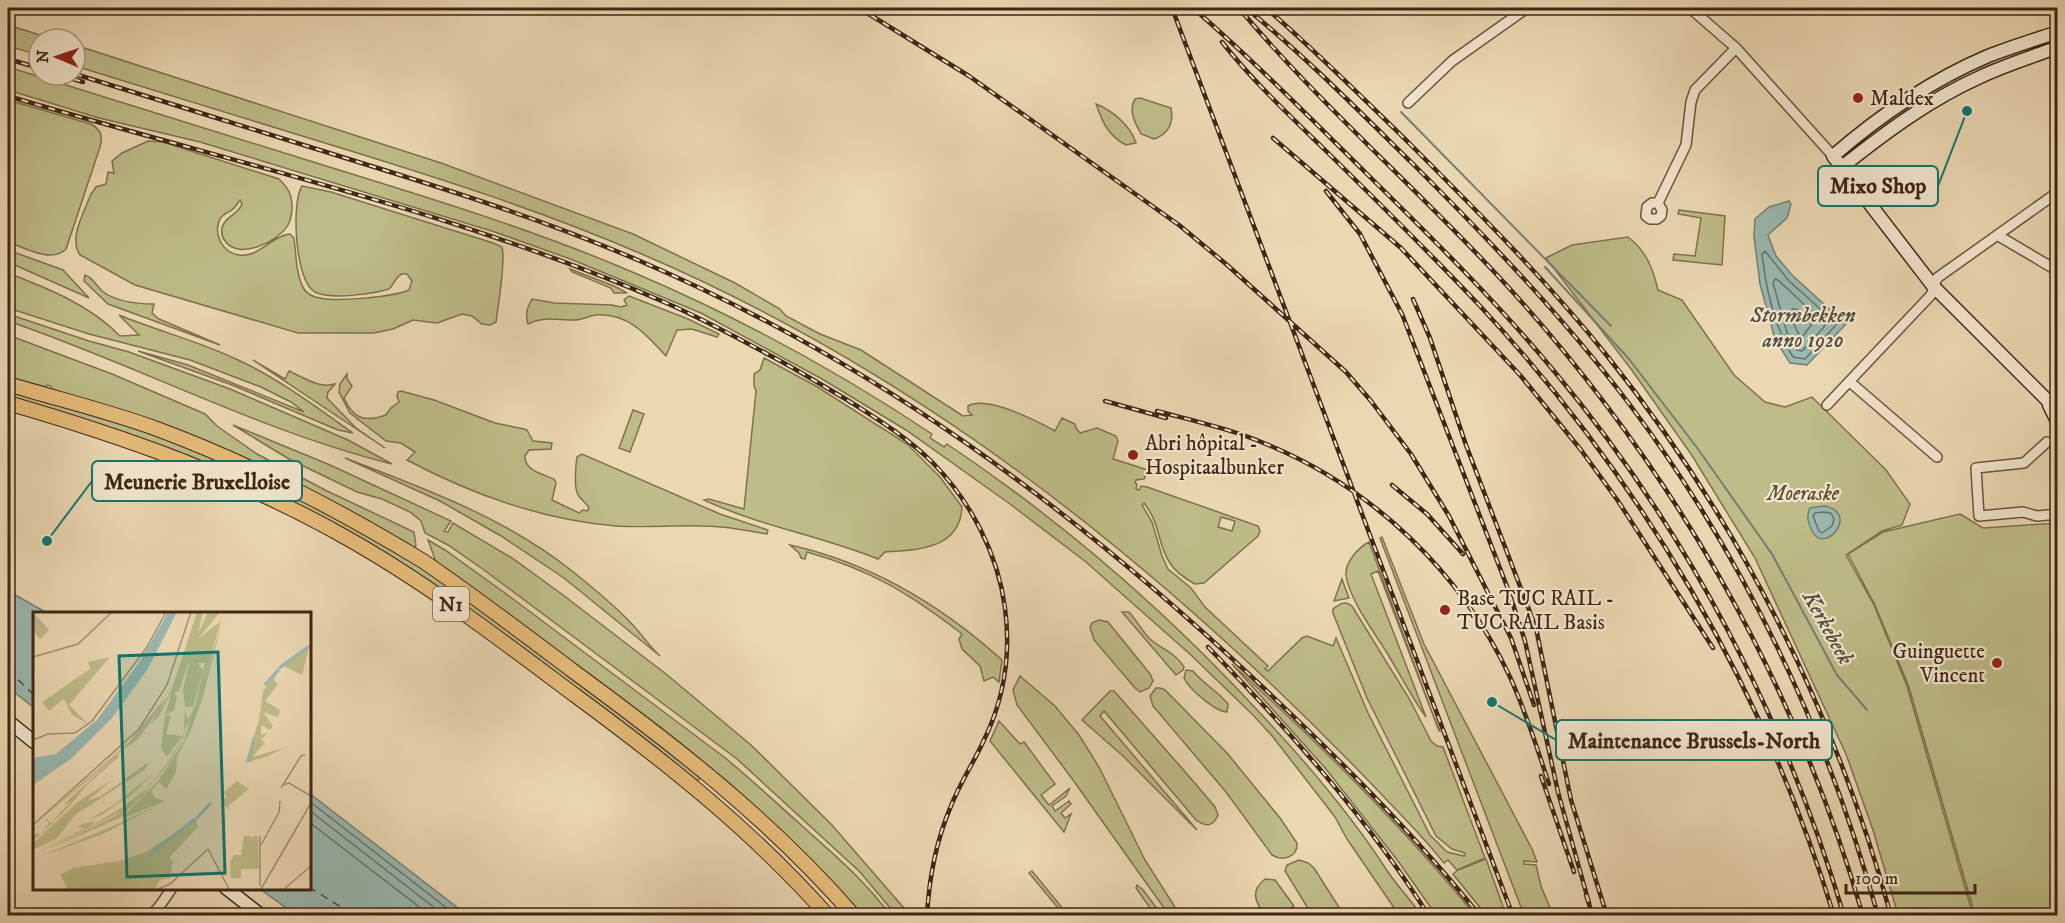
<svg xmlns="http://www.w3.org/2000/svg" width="2065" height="923" font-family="'IM FELL DW Pica',serif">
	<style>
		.green { fill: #bebc88; stroke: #7e714e; stroke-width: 1.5; fill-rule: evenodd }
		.water { fill: #99b9b2; stroke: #757e73; stroke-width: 1.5 }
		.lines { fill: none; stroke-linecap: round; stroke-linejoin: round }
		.shore { stroke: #6c7064; stroke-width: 1.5 }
		.stream { stroke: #757e73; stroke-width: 2 }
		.ferry { stroke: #564b3c; stroke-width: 1.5; stroke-dasharray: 8 6; stroke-linecap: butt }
		.street-casing { stroke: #6a523c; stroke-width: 12 }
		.secondary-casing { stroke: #3f2615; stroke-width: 15 }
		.primary-casing { stroke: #3f2615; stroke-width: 16 }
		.street { stroke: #f2e6ce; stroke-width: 9 }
		.secondary { stroke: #f2e6ce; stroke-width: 12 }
		.primary { stroke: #e6bc7a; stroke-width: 14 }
		.rail-casing { stroke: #3f2615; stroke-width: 4.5 }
		.rail { stroke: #f2e6ce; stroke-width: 2; stroke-dasharray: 7; stroke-linecap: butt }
		.poi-dot { fill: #8f2418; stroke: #f2e6ce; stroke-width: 2 }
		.labels { text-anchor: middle; stroke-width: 4.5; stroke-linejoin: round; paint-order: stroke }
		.shield { fill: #f2e6ce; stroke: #75604c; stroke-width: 1.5 }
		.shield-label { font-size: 20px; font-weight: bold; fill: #3f2615 }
		.poi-label { font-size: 21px; fill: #3f2615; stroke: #f2e6ce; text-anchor: start }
		.park-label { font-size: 21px; font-style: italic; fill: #5f4c32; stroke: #f2e6ce }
		.water-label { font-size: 22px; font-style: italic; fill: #564b3c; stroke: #f2e6ce }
		.inset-river { fill: none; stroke: #99b9b2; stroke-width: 3 }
		.inset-road { fill: none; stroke: #a69174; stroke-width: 1.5 }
		.view { fill: #0f766e; fill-opacity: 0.15; stroke: #0f766e; stroke-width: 3 }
		.inset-edge { fill: none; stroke: #3f2615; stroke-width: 3 }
		.leader { fill: none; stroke: #0f766e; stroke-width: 2 }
		.callout-dot { fill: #0f766e; stroke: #f2e6ce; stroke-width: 2 }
		.callout { fill: #f2e6ce; stroke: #0f766e; stroke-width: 2 }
		.callout-label { font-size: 22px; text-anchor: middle; font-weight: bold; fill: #3f2615 }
	</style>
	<rect width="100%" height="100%" fill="#ebd8b3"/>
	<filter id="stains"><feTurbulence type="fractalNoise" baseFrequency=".00333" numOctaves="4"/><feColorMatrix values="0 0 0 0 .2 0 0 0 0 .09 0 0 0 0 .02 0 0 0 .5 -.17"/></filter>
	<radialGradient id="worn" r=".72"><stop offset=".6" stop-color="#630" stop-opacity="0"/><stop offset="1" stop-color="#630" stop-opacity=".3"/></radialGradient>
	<path class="green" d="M8,25L53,39H39V55L8,46Z
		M75,45L441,163L633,234L735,283L780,309L786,316L820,334L861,350L963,416L972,415L968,411V406C987,395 1037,421 1055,431L1062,418L1075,424L1076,428L1080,433L1097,428L1116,436L1118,441L1113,459L1148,470L1144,479L1136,480L1135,483L1137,484L1136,489L1139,490L1141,486L1147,487L1258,526L1260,531L1258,536L1204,583L1195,584C1186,579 1176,573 1170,563C1157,544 1161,524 1144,503L1142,505L1152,522L1162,556L1168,569L1191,588L1205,607L1268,666L1265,669L1268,671L1302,638L1307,636L1333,646L1336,638L1368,713L1430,835L1447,852L1464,856L1465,853L1452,849L1436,836L1367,698L1333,613V609C1340,604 1345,600 1352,606L1410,700L1431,741L1437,746L1443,747L1485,858L1457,870L1448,860L1444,863C1426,840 1405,819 1384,797C1347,758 1309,720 1270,683C1083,506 881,357 644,255C545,212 442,179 338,147C251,120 163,93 75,66ZM1221,517L1235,521L1232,531L1218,527Z
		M8,67C118,101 228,135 339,170C439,201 540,232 637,274C740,318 839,372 932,434L930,438L944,447L947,444C1062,521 1166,611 1260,713C1306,762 1352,816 1388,872C1398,887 1411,900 1421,915H1399L1347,839L1335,817L1273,737L1254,716L1192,656L1086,562L1010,504L906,430L822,379L701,313L573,260L495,232L200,142L99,118L8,90Z
		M1140,98L1171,108C1174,124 1168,134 1154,139L1141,134C1135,123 1128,110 1135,99Z
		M8,100L91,124C101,130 103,136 100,147L66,249C51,264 24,247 8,242Z
		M1096,104C1113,111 1130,125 1136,143L1126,145C1108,136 1102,121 1096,104Z
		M148,141L163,142L279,179C288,188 292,194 292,207C292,213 291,219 288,225C279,241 239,261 225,241C222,237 221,233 222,228C225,216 238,215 242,204L240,200C238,202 237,205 235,207C231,213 224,212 220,219C213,233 222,253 239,255C259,258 271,236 290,234L294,238C296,253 296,276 304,289C307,294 314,297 320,298C337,302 393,297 409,290L412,281L407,274C396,272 396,283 389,289C372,294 331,300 315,292C295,282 291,203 302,186L331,192L493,243L502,247C506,261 498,305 496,322L490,325L482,324L472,316L462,314L437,323L413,320L393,329L374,333H298L135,285L80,255C68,238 85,211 91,194L96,187L106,184L108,172L114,173L112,161L122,153Z
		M1679,210L1725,216L1722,265L1673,260L1674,254L1695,256L1701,218L1678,214Z
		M1628,237C1646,251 1653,268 1658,290L1682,300L1734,375L1765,402L1785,407L1812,397L1886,470L1910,504L1902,525L1882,531L1846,555L1874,605L1907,686L1973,915H1898L1873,830L1846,754L1755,558L1691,454L1631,369L1546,258L1572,245Z
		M8,250L63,270L89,298L8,262Z
		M570,269L614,286L627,293H614L611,288L572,272Z
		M8,273C47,288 90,305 120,336L139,335L119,315C158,331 198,341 236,359C278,378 316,407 353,433L338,430L232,385L138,351L188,365L304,412L291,402L261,387L190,360L89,334L8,308Z
		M85,275C92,277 96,285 102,291C115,301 137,304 154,304L152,313L159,319L220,345L108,304L84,281Z
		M629,296L688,319L719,334L717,337L692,329L677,330L666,356C646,334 628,313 596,315C588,316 582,320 574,320C556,320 544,316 528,324C525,314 527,308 532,299L554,303L612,305L621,307L627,305L624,300Z
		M8,314L89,341L129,352L230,389L348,440L392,464C260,431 137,365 8,321Z
		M8,335L112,374L205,414L217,426L257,454L325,490L414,532L416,546L412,548L375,526L71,395L51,389V386L47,385L46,387L8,377Z
		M764,358L816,386L907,444L940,477L962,507C960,549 918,550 885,552L878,559C821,536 760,526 704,500L709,499L744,509L756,391L754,386V374L760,370Z
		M253,360L285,379L289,371C303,377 319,389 335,384L328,392L327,398L356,428L385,448Z
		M347,374V379L352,386L344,398C353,418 364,423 386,415L391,408L399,402L397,396L398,392L401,391L434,400L495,423L524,429L527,430L533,441L552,443L551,449L529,450L525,456C524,470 542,474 554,479L556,483L552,500L579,513L583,510L587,511L589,508C586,502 579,499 577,492C574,486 576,463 577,457L582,454L720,514L768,530L767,534C746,530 725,526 703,526C674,525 645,528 616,526C543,520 471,494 407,460L415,452L401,443L386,441L350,413L339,392L340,384Z
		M8,389L98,415L178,443L255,475L351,524L448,584L635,721L701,778L696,781L346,533L8,399Z
		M633,410L644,414L630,452L619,448Z
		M233,425L330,465L451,521L444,531L448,532L453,523L512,558L563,595L666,674L751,745L831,824L910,915H896L860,872L737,759L484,570L448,545L425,533L421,521L410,512L382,499L357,492L289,459Z
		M345,458C423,488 506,518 572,571C592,587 612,603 630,622C641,633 649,646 660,656L564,578L501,536L440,501Z
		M1960,514L1983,528L2057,523V915H1975L1909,687L1875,605L1848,554L1883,532Z
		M1382,537L1424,644L1532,849L1537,862L1524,861V864L1536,865L1541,886L1553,915H1524L1380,538Z
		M428,540L445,550L509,596L724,757C750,778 775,802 800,824C832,853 865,880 890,915H860L768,819L728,782L660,727L436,562Z
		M1369,542L1432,712L1440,731H1439L1378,571L1371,574L1426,717C1412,698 1400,674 1387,653C1374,632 1349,599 1346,575C1345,562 1359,547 1369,542Z
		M790,545C871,563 941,605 1002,660L999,682L993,677L984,681L980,666L962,649L959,639L962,634C909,593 871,570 807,552L805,559L801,558L799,553Z
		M1342,579L1349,598L1334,601Z
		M1122,612H1129C1137,621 1142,631 1150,639C1161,649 1176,653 1184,667L1183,670L1176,675Z
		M1099,620L1108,622L1150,674L1153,681L1149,688L1140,692L1135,688L1094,640L1090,627L1092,623Z
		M1232,664C1318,743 1402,825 1475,915H1469L1464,910L1460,914L1461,915H1436L1398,861L1326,769Z
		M1186,670L1193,671C1203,684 1218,691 1228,704L1227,712C1216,712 1189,689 1184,678Z
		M1020,676L1055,706L1079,735L1099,767L1145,860L1180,915H1169L1073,780L1017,705L1013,690Z
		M1156,688H1160L1165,690L1227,753L1280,818L1297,843C1298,857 1283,862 1272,855L1226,792L1153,706L1150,696Z
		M1110,691H1114L1187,774L1215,807L1218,815C1213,827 1206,827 1196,820L1104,711L1100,716L1197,830L1122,755L1082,720Z
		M999,721L1020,744L1024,742L1055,784L1041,795L1049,805L1070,788L1066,796L1052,806L1055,811L1069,801L1071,804L1061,813L1065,818L1071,814L1064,832L990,741Z
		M1486,859L1506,915H1486L1453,874L1458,870Z
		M1299,860L1308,863L1314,868L1344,915H1312L1285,871L1287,865Z
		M1032,871L1068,915H1064L1029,873Z
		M1265,879L1275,880L1294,906L1280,915H1265C1255,902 1250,891 1265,879Z
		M1137,885L1143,890L1162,915H1155L1136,888Z"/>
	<path class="water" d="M1789,201L1791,204L1787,218L1768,235L1776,256L1793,276L1846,324L1807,365L1790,363L1775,339L1760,284L1754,236L1755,219L1769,207Z
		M1824,506C1861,513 1824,556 1812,531C1808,522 1806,517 1810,508Z
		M8,591L49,614H34V708L8,687Z
		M309,793L467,915H296L260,889L309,888Z"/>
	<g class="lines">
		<path class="shore" d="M1765,251L1789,281L1836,323L1835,326L1805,359L1793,357C1774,326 1766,290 1762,254Z
			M1775,279L1778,280L1825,324L1824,327L1802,351L1797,350L1787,333L1773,283Z
			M1792,309H1796L1812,324L1803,336H1800C1795,328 1790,317 1792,309Z
			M1823,512L1831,513L1834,519L1832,526L1822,533L1819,531L1813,516L1815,513Z
			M309,801L457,916
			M309,810L445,916
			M309,822L431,916"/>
		<path class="stream" d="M1401,112L1611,326
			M1545,267L1629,359L1698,449L1772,554L1837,675L1867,710"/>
		<path class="ferry" d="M8,670L34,695
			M309,887L355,916"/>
		<defs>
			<path id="street" d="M1690,8L1736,48L1833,156
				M1408,103L1452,61L1527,8
				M1658,203L1662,210L1661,216L1657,219H1650L1646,216L1647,207L1652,203H1658L1686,145L1691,102L1695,90L1736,48
				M1997,235L2058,271
				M1850,382L1937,457
				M1827,405L1931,295L1937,278L2058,192
				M2047,442L2024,463L1976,468L1979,516L2023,512L2037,516L2058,514
				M150,916L159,907L172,888"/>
			<path id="secondary" d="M2058,32C2034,40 2011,47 1988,56C1932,80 1879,116 1833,156L1933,286L2058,411
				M1842,167C1886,132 1929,100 1980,77C2005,65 2032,57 2058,47
				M2049,405L2058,423
				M8,721L34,742
				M226,888L262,916"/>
			<path id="primary" d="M8,384C57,399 108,411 157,429C249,463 339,510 423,561C474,596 524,634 573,671C674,745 772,821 854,916
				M8,403C125,437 239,477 345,537C427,583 501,640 576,696C667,763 753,831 828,916"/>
		</defs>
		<use href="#street" class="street-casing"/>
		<use href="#secondary" class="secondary-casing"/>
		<use href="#primary" class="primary-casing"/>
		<use href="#street" class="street"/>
		<use href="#secondary" class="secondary"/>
		<use href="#primary" class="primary"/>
		<defs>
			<path id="rail" d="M859,8L969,76L1179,225L1226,264L1346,372L1371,401L1411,454L1449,516L1511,638L1534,705
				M1172,8L1513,916
				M1193,8C1253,60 1309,117 1366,173C1431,237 1496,301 1554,371C1687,530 1785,717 1844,916
				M1246,8C1306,57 1360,112 1415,166C1491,242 1565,319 1630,405C1744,557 1828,733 1878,916
				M1266,8C1317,52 1365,100 1413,147C1481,215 1548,282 1608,357C1739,521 1836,713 1891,916
				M1243,13C1323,107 1415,187 1499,277C1668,460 1794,676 1863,916
				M1222,42C1252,80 1288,114 1323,148C1376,200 1429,252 1480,306C1641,479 1765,689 1834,916
				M8,59L39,68
				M75,74C168,103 262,132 355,161C452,191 547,221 640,261C873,361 1070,506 1254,679C1333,753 1412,831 1480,916
				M60,75L83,82
				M8,96C228,162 453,210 664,302C701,318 736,337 771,356C798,370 823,386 849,401C879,420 908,438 933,463C971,502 998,554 1005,608C1011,653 1004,699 984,740C974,762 960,783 951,806C936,841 929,878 927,916
				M1273,138L1401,248L1520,375L1581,450L1618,501L1713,648
				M1326,191L1360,234L1402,314L1508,589L1525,641L1558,792L1589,903
				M1413,299L1430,338L1466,445L1536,628L1571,800L1607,916
				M1105,401L1166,418
				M1157,411C1194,421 1231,429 1266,444C1373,488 1461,572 1510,677C1526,712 1537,748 1549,784
				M1392,485L1427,514L1463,554
				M1208,647C1289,730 1367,818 1429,916
				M1541,776L1574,872
				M1586,895L1593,916"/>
		</defs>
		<use href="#rail" class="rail-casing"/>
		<use href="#rail" class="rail"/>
	</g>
	<g class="poi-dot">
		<circle cx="1858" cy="98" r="6"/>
		<circle cx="1133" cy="455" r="6"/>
		<circle cx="1445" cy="610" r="6"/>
		<circle cx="1997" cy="663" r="6"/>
	</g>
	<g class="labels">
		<rect class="shield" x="433" y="587" width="36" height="34" rx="4.5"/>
		<g class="shield-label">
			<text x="451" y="611">N1</text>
		</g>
		<g class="poi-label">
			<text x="1870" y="105">Maldex</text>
			<text x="1145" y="450">Abri hôpital -<tspan x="1145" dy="24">Hospitaalbunker</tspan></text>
			<text x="1457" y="605">Base TUC RAIL -<tspan x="1457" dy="24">TUC RAIL Basis</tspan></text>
			<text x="1985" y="658" text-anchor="end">Guinguette<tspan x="1985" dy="24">Vincent</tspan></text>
		</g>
		<g class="park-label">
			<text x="1803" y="500">Moeraske</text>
		</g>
		<g class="water-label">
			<text x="1803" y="322">Stormbekken<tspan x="1803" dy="25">anno 1920</tspan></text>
			<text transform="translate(1829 627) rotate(61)" y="8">Kerkebeek</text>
		</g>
	</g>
	<g transform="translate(33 612)">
		<rect width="278" height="278" fill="#ebd8b3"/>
		<path d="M0,0L16,18L7,27L0,19ZM164,0H170L165,22L175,0H187L165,27L188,9L160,103L149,128L136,151L111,180L87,200L66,211L0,243L52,216L45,215L25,227L49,212L62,209L56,215L93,193L113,177L135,150L147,130L156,111L157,107L151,118L152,98L155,108L162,94L172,51H165L170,58L160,95H152L150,78L157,46L146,79L141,80L144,85L141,98L132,104H138L133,122L149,124L134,145L128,136L132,102L139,79L126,104L117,113L138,79ZM189,11L169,88L157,120L144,145L143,160L133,177L126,170L118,179L122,186L132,189L88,207L125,169L151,129ZM277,32L269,63L251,54V52ZM77,45L36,93L55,112L39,103L31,87L16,99L9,90L57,57L55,50ZM243,62L241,68L245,72L232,89L247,98L245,105L230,100L240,114L237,118L228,113V123L235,120L228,128L232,131L219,145L254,135L201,160L232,145L212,151L226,108L230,79ZM140,67L127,97L105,127L83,143L87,144L54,173L33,198L0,229V222L8,221L16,211L13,208L0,220L4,215L26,197L14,207L18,211L38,189L31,192L80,147L0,214L96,130L131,87ZM113,152H116L110,159L42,203L24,226L0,238V231L46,189L79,168L54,189L68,184ZM122,160L99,182L70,202L54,209L84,191ZM204,169L216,177L195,194L198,200L189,190L193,185L191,180ZM118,175L87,206L15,237L82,204ZM132,190L70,222L0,247L71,218ZM163,207L165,215L136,246L140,249L137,266L127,268L122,277H35L27,263L40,256L86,249L111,241ZM211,224H218L220,228V224H225L226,257H208V266H198L197,250L201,243H208Z" fill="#bebc88"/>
		<path d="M135,0H144L114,58L79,106L39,146L0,173V146L23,142L64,108L113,41Z" fill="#99b9b2"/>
		<path class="inset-river" d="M246,56L275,35M232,73L246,57M216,150L221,126M0,163L58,120L82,93L138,0M163,207L178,191M116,243L162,207"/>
		<path class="inset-road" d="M0,45L45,32L79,0M0,128L15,122L42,121L59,109L114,35L133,0M250,173L256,171L278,184M248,176L268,144L272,143M0,213L106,117L134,73L158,0M227,224V274M228,233L246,200L247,189M125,277L137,272L175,237L196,277M228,277L278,191M251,277L278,254"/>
		<path class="view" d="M185,40L192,261L94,265L86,44Z"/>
		<rect width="278" height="278" class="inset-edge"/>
	</g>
	<path class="leader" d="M1967 111L1938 186M47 541L92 481M1492 702L1556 740"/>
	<g class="callout-dot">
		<circle cx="1967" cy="111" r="6"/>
		<circle cx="47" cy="541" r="6"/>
		<circle cx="1492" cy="702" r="6"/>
	</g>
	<g class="callout">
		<rect x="1818" y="166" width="120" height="40" rx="6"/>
		<rect x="92" y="461" width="210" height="40" rx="6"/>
		<rect x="1556" y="720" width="276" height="40" rx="6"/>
	</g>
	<g class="callout-label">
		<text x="1878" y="193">Mixo Shop</text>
		<text x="197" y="489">Meunerie Bruxelloise</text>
		<text x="1694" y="748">Maintenance Brussels-North</text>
	</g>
	<rect width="2065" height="923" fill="none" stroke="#ebd8b3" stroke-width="30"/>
	<rect x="9" y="9" width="2047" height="905" fill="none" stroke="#3f2615" stroke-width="3"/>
	<rect x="15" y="15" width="2035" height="893" fill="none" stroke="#3f2615" stroke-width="1.5"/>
	<g transform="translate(57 57) rotate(272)"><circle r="28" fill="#f2e6ce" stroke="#aa9984" stroke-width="1.5"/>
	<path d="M0-4.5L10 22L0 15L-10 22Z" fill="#8f2418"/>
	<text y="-9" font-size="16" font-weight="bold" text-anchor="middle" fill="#3f2615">N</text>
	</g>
	<path d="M1846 884v9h129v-9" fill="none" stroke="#3f2615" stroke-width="3"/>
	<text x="1855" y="884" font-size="18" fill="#3f2615" stroke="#f2e6ce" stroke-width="4.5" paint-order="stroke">100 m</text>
	<rect width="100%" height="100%" filter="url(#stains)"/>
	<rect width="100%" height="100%" fill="url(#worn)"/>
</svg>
